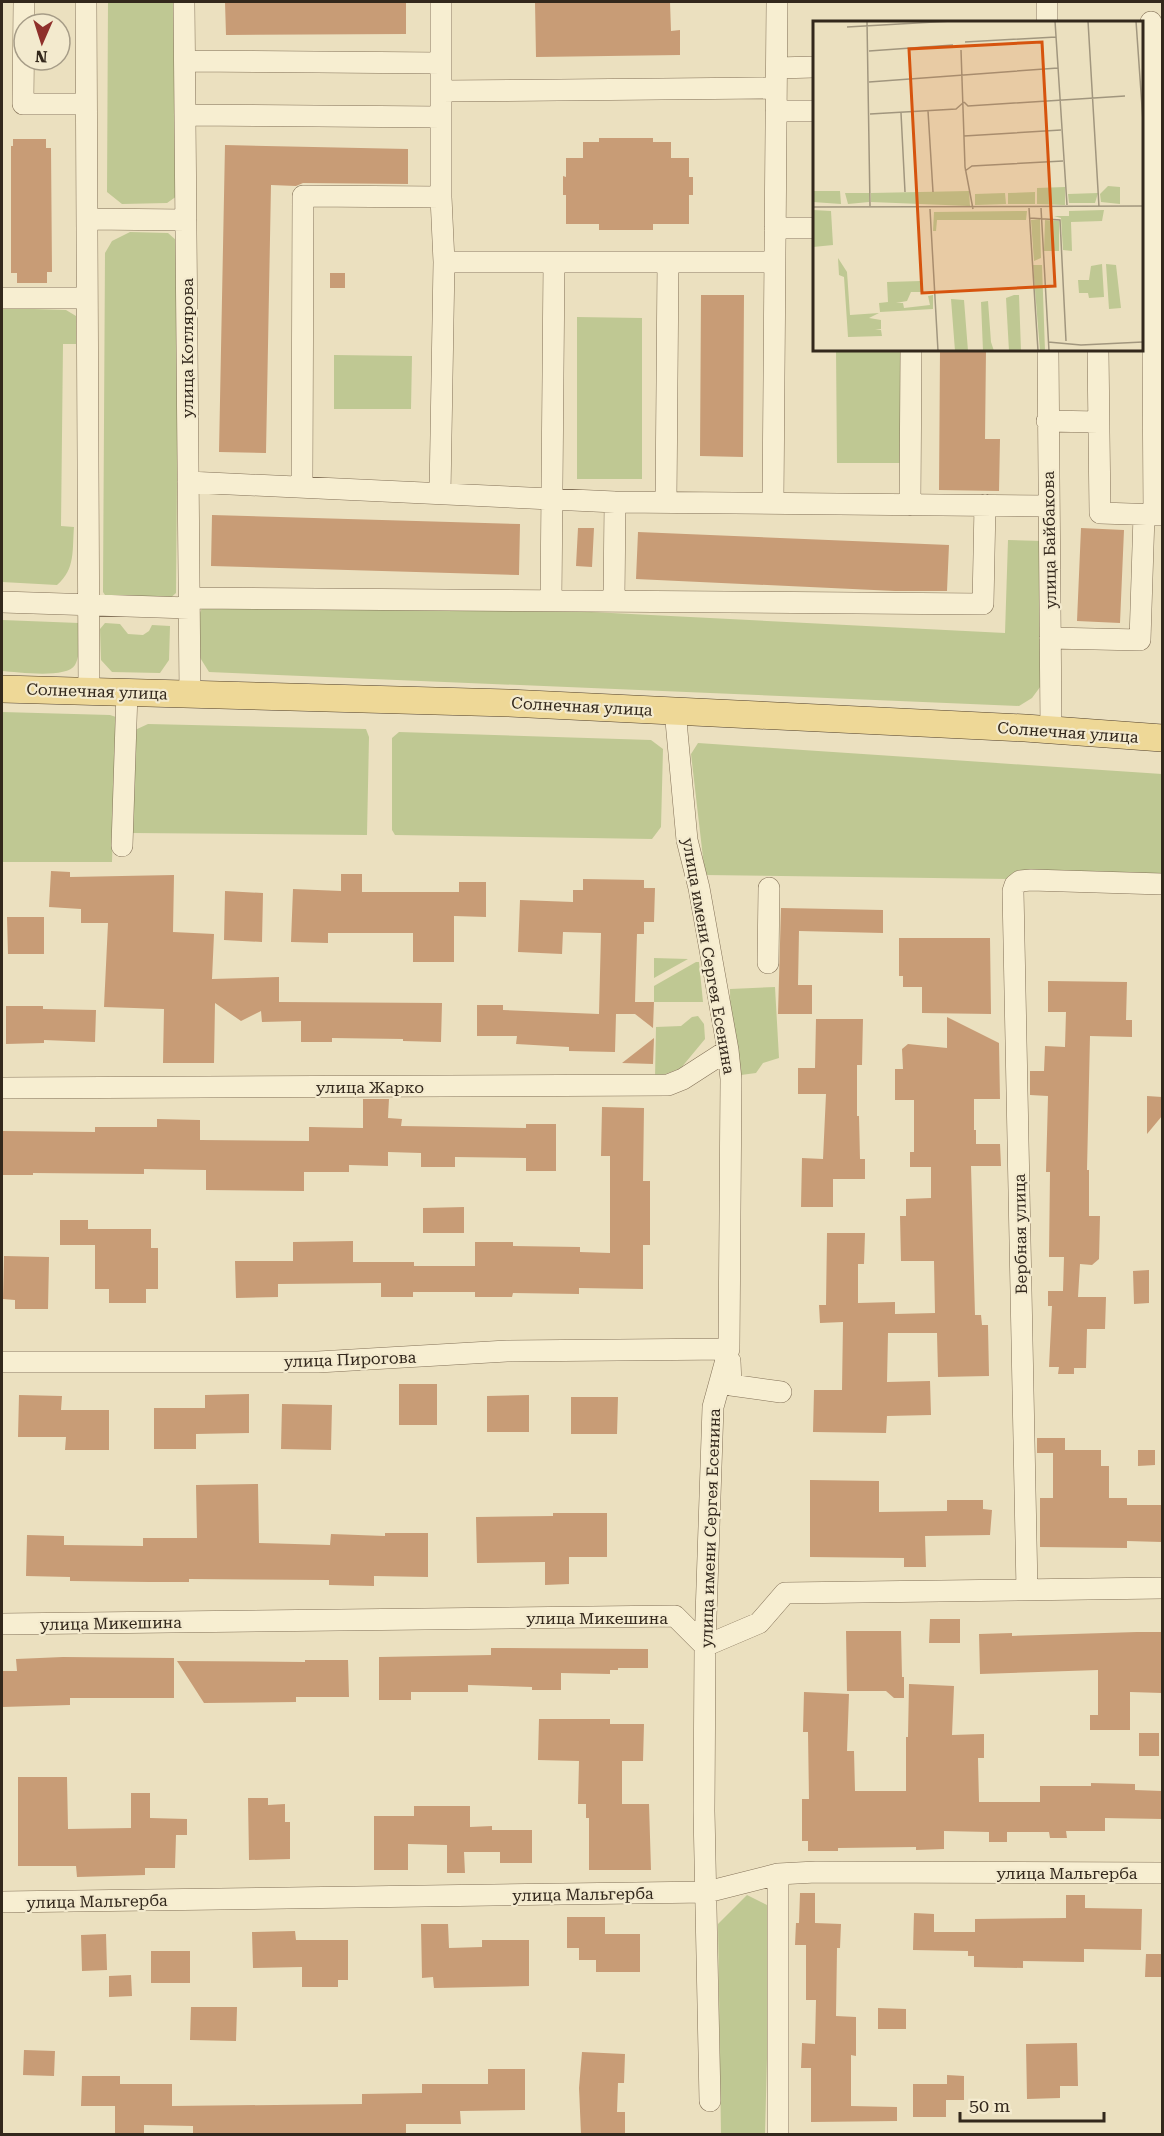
<svg xmlns="http://www.w3.org/2000/svg" width="1164" height="2136" font-family="'Roboto Serif',serif">
	<style>
		.green { fill: #bfc893 }
		.building { fill: #c89c76 }
		.lines { fill: none; stroke-linecap: round; stroke-linejoin: round }
		.minor-casing { stroke: #837158; stroke-width: 22 }
		.major-casing { stroke: #503f2c; stroke-width: 28 }
		.minor { stroke: #f7eed1; stroke-width: 21 }
		.major { stroke: #eed897; stroke-width: 27 }
		.labels { text-anchor: middle; stroke-width: 4.5; stroke-linejoin: round; paint-order: stroke }
		.street-label { font-size: 16px; fill: #33281c; stroke: #f3eace }
		.inset-road { fill: none; stroke: #a1967e; stroke-width: 1.5 }
		.view { fill: #d6540e; fill-opacity: 0.15; stroke: #d6540e; stroke-width: 3 }
		.inset-edge { fill: none; stroke: #33281c; stroke-width: 3 }
	</style>
	<rect width="100%" height="100%" fill="#ebe0bf"/>
	<path class="green" d="M108,2H174L177,196L167,203L122,204L107,192Z
		M130,232L168,233L177,241L179,254L176,593L168,600L107,598L103,592L105,253L112,241Z
		M2,308L66,310L76,316V344H63L61,526L74,527C72,549 76,569 57,585L2,582Z
		M577,317L642,318V479H577Z
		M836,350H900L901,463H837Z
		M334,355L412,356L411,409H334Z
		M1008,540L1042,541L1043,683L1032,698L1019,706L209,672L199,656V615L204,603L219,593L1005,633Z
		M2,620L79,623C79,636 81,654 75,665C67,679 17,672 2,671Z
		M105,623L120,624L128,634L143,635L149,631L152,625L170,626L169,660L160,673L112,672L101,660L100,629Z
		M2,712L110,715L116,717L112,862H2Z
		M148,724L366,729L369,737L367,835L132,833L135,730Z
		M399,732L651,740L663,749L661,827L652,839L395,835L392,830V738Z
		M698,743L1162,774V877L1009,879L705,875L691,754Z
		M654,958L688,959L654,978Z
		M696,962H699L703,1002H654V986Z
		M775,987L779,1058L763,1063L756,1073L741,1075L731,1065L730,989Z
		M698,1016L704,1024L705,1039L681,1068L655,1078L656,1027L681,1026L692,1017Z
		M747,1895L771,1907L765,2134H721L718,1924Z"/>
	<path class="building" d="M225,2H406V34L226,35Z
		M535,2H670L671,31L680,30V55L536,57Z
		M599,138H653V142H671V158H689V177H693V195H689V224H653V230H599V224H566V195H563V176L566,177V158H583V142H599Z
		M13,139H46V148H51L52,272H47V283H17V273H11V146H13Z
		M225,145L408,149V184L303,183L296,186L271,185L266,453L219,452Z
		M330,273H345V288H330Z
		M701,295H744L743,457L700,456Z
		M940,350H986L985,439H1000L999,491L939,490Z
		M212,515L520,524L519,575L211,566Z
		M578,528H594L592,567L576,566Z
		M1081,528L1124,530L1120,623L1077,621Z
		M638,532L949,545L947,591H895L636,579Z
		M51,871L70,872V877L174,875L173,932L214,934L212,979L279,977V1002L442,1003L441,1042L403,1041V1039L332,1038V1042H301V1021L262,1022L261,1011L241,1021L215,1003L214,1063H163L164,1009L104,1007L108,923H81V909L49,907Z
		M341,874H362V892H459V882H486V917L454,916V962H413V933H328V943L291,942L293,889L341,891Z
		M583,879L644,880V888H655L654,922H644V934H637L635,1002H654L653,1028L635,1014H616L615,1052L569,1051V1047L516,1044L517,1036H477V1005H503V1010L599,1014L601,933L563,932L562,954L518,952L520,900L573,902V890H583Z
		M225,891L263,893L262,942L224,940Z
		M781,908L883,910V933L799,931L798,985H812V1014H778Z
		M7,917H44V954H8Z
		M899,938H990L991,1014L922,1013V987H903V976H899Z
		M1048,981L1127,982L1126,1020H1132V1037L1090,1036L1087,1170H1089V1216H1100L1099,1259L1092,1265L1080,1264L1078,1297H1106L1105,1329H1087L1086,1368H1074V1374H1058L1059,1367H1049L1052,1306H1048V1291H1063L1064,1257H1049L1050,1172H1046L1048,1096L1030,1095V1071H1044L1045,1046L1065,1047L1066,1012H1048Z
		M6,1006H43V1009L96,1010L95,1042L44,1040V1043L6,1044Z
		M947,1017L999,1043L1000,1099H974V1130H976V1144H1000L1001,1166H971L975,1315H981L982,1325H988L989,1376L938,1377L937,1333H888L887,1382L930,1381L931,1415L887,1416L886,1433L813,1432L814,1390H842L843,1322L820,1323L819,1305H826L827,1233H865L864,1264H858V1303L895,1302V1314L935,1313L934,1261H901L900,1216H906V1199L931,1198V1167H910V1152H914V1100H895V1069H903L902,1049L908,1044L947,1048Z
		M816,1019H863L862,1065H857V1116H859L860,1159H865V1179H833V1207H801L802,1158L823,1159L826,1094H798V1068H815Z
		M654,1038L653,1064L622,1063Z
		M1147,1096L1162,1097V1116L1147,1134Z
		M363,1099H389L388,1118L402,1119L401,1126L526,1128V1124H556V1171H526V1158L455,1157V1167H421V1153L388,1152V1166L349,1165V1172H304V1191L206,1190V1170L144,1169V1174L33,1173V1175H2V1131L95,1132V1127H157V1119L200,1120V1140L309,1141V1127L363,1128Z
		M602,1107L644,1108L643,1181H650V1245H643V1289L579,1288V1294L513,1293L512,1297H475V1292H413V1297H381V1283L278,1284V1297L236,1298L235,1261H293V1242L353,1241V1262H414V1266H475V1242H513V1246L580,1247V1252L610,1253V1156H601Z
		M464,1207V1233H423V1208Z
		M60,1220H88V1229H151V1248H158V1289H146V1303H109V1289H95V1245H60Z
		M4,1256L49,1257L48,1309H15V1300L3,1299Z
		M1149,1270V1303L1134,1304L1133,1271Z
		M399,1384H437V1425H399Z
		M249,1394V1433L196,1434V1449H154V1408H205V1395Z
		M19,1395L62,1396L61,1410H109V1450H65L66,1437H18Z
		M529,1395V1432H487V1396Z
		M571,1397H618L617,1434H571Z
		M282,1404L332,1405L331,1450L281,1449Z
		M1037,1438H1065V1450H1101V1466H1109V1498H1127V1505H1162V1542L1127,1541V1548L1040,1547V1498H1053V1453H1037Z
		M1138,1450H1155V1465L1138,1466Z
		M810,1480L879,1481V1512L947,1511V1500H983V1509L992,1510L990,1535L925,1536L926,1567H904V1558L810,1557Z
		M258,1484L259,1543L330,1545L331,1534L385,1536V1533H428V1577L374,1576V1586L329,1585V1580L189,1579V1582H149L70,1581V1577L26,1576L27,1535L64,1536V1545L143,1546V1538H197L196,1485Z
		M553,1513H607V1557H569V1584L545,1585V1562L477,1563L476,1517L553,1516Z
		M930,1619H960V1643H929Z
		M846,1631H901L902,1677H904V1698H894L886,1691H847Z
		M1137,1632H1162V1693L1130,1692V1730H1090V1715H1098V1670L980,1674L979,1634L1012,1633V1636Z
		M491,1648L648,1649V1668H618V1670H610V1674L561,1673V1690H532V1687L468,1685V1692H411V1700H379V1657L491,1655Z
		M63,1657L174,1658V1698H70V1705L2,1707V1671H17L16,1659Z
		M305,1660H348L349,1697H296V1702L204,1703L177,1661L305,1662Z
		M909,1684L954,1686L952,1735L984,1734V1758H978L979,1802H1040V1786H1091V1783L1135,1784V1790L1162,1791V1819L1105,1818V1831H1066L1067,1838H1050L1049,1832H1007V1842H989V1832L944,1831V1849L916,1850V1847L838,1848V1851H808V1841H802V1799H809L808,1732H803L804,1692L849,1694L847,1751H854L855,1791H906V1737H908Z
		M539,1719H610V1724H644L643,1761H622V1804H649L651,1870H589V1818H586V1804H578L579,1761L538,1760Z
		M1139,1733H1159V1756H1139Z
		M18,1777H67L68,1829L131,1828V1793H150V1818L187,1819V1835H176L175,1868H145V1875L77,1877L76,1866H18Z
		M248,1798H268V1805L285,1804V1822H290V1859L249,1860Z
		M414,1806H470V1827L492,1826V1830H532V1863H500V1852H464L465,1873H447V1845L408,1844V1870H374V1816H414Z
		M800,1893H815V1923L841,1924L840,1948H837L836,2016L856,2017V2056L851,2055V2106L897,2107V2121L811,2122V2068H801L802,2043L815,2044L816,2000H806V1945H795L796,1923H799Z
		M1066,1895H1085V1908L1142,1909L1141,1950L1084,1949V1962L1023,1961V1968L974,1967V1956H968V1951L913,1950L914,1913L934,1914V1932H975V1919L1066,1918Z
		M567,1917H605V1934H640V1972H596V1960H579V1948H567Z
		M421,1924H448L449,1948L482,1947V1940H529V1986L434,1988L433,1977L422,1978Z
		M295,1931L296,1940H348V1980H338V1987H302V1967L253,1968L252,1932Z
		M106,1934L107,1970L82,1971L81,1935Z
		M151,1951H190V1983H151Z
		M1146,1954H1162V1977H1145Z
		M131,1975L132,1996L109,1997V1976Z
		M191,2007H237L236,2041L190,2040Z
		M878,2008L906,2009V2029H878Z
		M1077,2043L1078,2086H1060V2098L1027,2099L1026,2044Z
		M24,2050L55,2051L54,2076L23,2075Z
		M582,2052L625,2054L624,2083H618L617,2112H625V2134H581L579,2088Z
		M488,2069H525V2110L460,2111L461,2124H406V2134H193V2126L144,2125V2134H115V2106H81L82,2076H120V2084H172V2106L362,2104V2094L422,2093V2084H488Z
		M947,2075L964,2076V2100H946V2117H913V2084H947Z"/>
	<g class="lines">
		<defs>
			<path id="minor" d="M24,2L23,104H86
				M86,2L89,691
				M184,2L190,694
				M1047,22V2
				M1151,22L1154,515
				M185,61L441,63
				M777,68L814,67
				M441,91L776,88
				M776,111H814
				M185,115L441,117
				M87,219L186,220
				M775,228H814
				M444,262H775
				M2,298H87
				M1048,350L1051,730
				M1098,350L1100,513L1162,515
				M1047,421L1098,422
				M188,482L615,502L1049,506
				M302,487L303,196L441,197
				M440,493L444,262L441,197V2
				M666,502L668,262
				M773,503L777,2
				M910,505L911,350
				M189,598L983,604L985,505
				M551,601L554,262
				M614,601L615,502
				M2,602L189,608
				M1050,638L1140,640L1144,515
				M675,710L687,840L699,888L728,1050L731,1079L729,1349L713,1407L705,1646L704,1811L710,2101
				M122,846L127,692
				M768,963L769,888
				M2,1088L668,1085L683,1079L728,1050
				M730,1361L731,1385L781,1392
				M2,1362H318L507,1351L729,1349
				M1027,1590L1013,891L1015,885L1020,881L1031,880L1162,884
				M2,1624L675,1616L705,1646
				M705,1646L759,1623L785,1593L1162,1588
				M778,1874V2134
				M2,1902L707,1892L778,1874L816,1872L1162,1873"/>
			<path id="major" d="M2,689L508,703L1025,728L1162,738"/>
		</defs>
		<use href="#minor" class="minor-casing"/>
		<use href="#major" class="major-casing"/>
		<use href="#minor" class="minor"/>
		<use href="#major" class="major"/>
	</g>
	<g class="labels">
		<g class="street-label">
			<text transform="translate(187 348) rotate(-90)" y="6">улица Котлярова</text>
			<text transform="translate(1049 540) rotate(-91)" y="6">улица Байбакова</text>
			<text transform="translate(97 691) rotate(2)" y="6">Солнечная улица</text>
			<text transform="translate(582 706) rotate(3)" y="6">Солнечная улица</text>
			<text transform="translate(1068 732) rotate(4)" y="6">Солнечная улица</text>
			<text transform="translate(709 956) rotate(80)" y="6">улица имени Сергея Есенина</text>
			<text x="370" y="1093">улица Жарко</text>
			<text transform="translate(1020 1234) rotate(-91)" y="6">Вербная улица</text>
			<text transform="translate(350 1359) rotate(-2)" y="6">улица Пирогова</text>
			<text transform="translate(710 1528) rotate(-88)" y="6">улица имени Сергея Есенина</text>
			<text x="597" y="1624">улица Микешина</text>
			<text transform="translate(111 1623) rotate(-1)" y="6">улица Микешина</text>
			<text x="1067" y="1879">улица Мальгерба</text>
			<text transform="translate(583 1894) rotate(-1)" y="6">улица Мальгерба</text>
			<text transform="translate(97 1901) rotate(-1)" y="6">улица Мальгерба</text>
		</g>
	</g>
	<g transform="translate(813 21)">
		<rect width="330" height="330" fill="#ebe0bf"/>
		<path d="M295,165L307,166V183L288,181L287,173ZM252,166V184L224,183V167ZM0,170H27L28,183L0,181ZM156,170L157,185L58,181V172ZM222,171V183H195V172ZM32,172H56V181L35,183ZM192,172L193,183L162,184V173ZM285,172L282,182H256L255,173ZM0,189L18,190L20,224L0,226ZM291,189L289,200L258,201L259,230L250,229L248,197L241,195H256V190ZM214,190L213,199H124L123,210H120L121,191ZM227,198L228,237L221,240L218,199ZM232,199L246,200V230H231ZM25,237L34,251L37,294L66,292L56,297L68,299V308L62,309H68L69,315L35,316L31,256L26,254ZM289,243L291,276L276,277L275,272H266L265,259H276L278,245ZM293,243L303,244L308,287L296,288ZM220,244H229L232,330H227ZM108,260L109,271H98L94,280L83,282H90L91,287L117,284L115,275L120,274V288L67,291L66,282L75,281L74,261ZM201,274H206L208,330H196L193,277ZM138,278L151,279L155,330H142ZM175,280L178,321L181,330H170L168,281Z" fill="#bfc893"/>
		<path class="inset-road" d="M54,0L57,185M242,0L254,184M275,0L286,186M323,0L330,100M34,6L139,0M152,21L243,16M148,29L152,146L160,188M56,30L140,24M56,61L245,47M151,81L155,85L312,75M115,90L120,171M88,92L92,171M57,93L143,88L151,81M151,115L248,109M152,150L159,145L250,140M0,186L330,185M216,187L225,330M228,187L236,330M117,188L125,330M217,197L247,199L253,320M235,321L268,324L330,321"/>
		<path class="view" d="M229,21L242,265L109,272L96,28Z"/>
		<rect width="330" height="330" class="inset-edge"/>
	</g>
	<rect width="1164" height="2136" fill="none" stroke="#33281c" stroke-width="6"/>
	<g transform="translate(42 42) rotate(183)"><circle r="28" fill="#f3eace" stroke="#a69c87" stroke-width="1.5"/>
	<path d="M0-4.5L10 22L0 15L-10 22Z" fill="#8f302b"/>
	<text y="-9" font-size="16" font-weight="bold" text-anchor="middle" fill="#33281c">N</text>
	</g>
	<path d="M960 2112v9h144v-9" fill="none" stroke="#33281c" stroke-width="3"/>
	<text x="969" y="2112" font-size="18" fill="#33281c" stroke="#f3eace" stroke-width="4.5" paint-order="stroke">50 m</text>
</svg>
